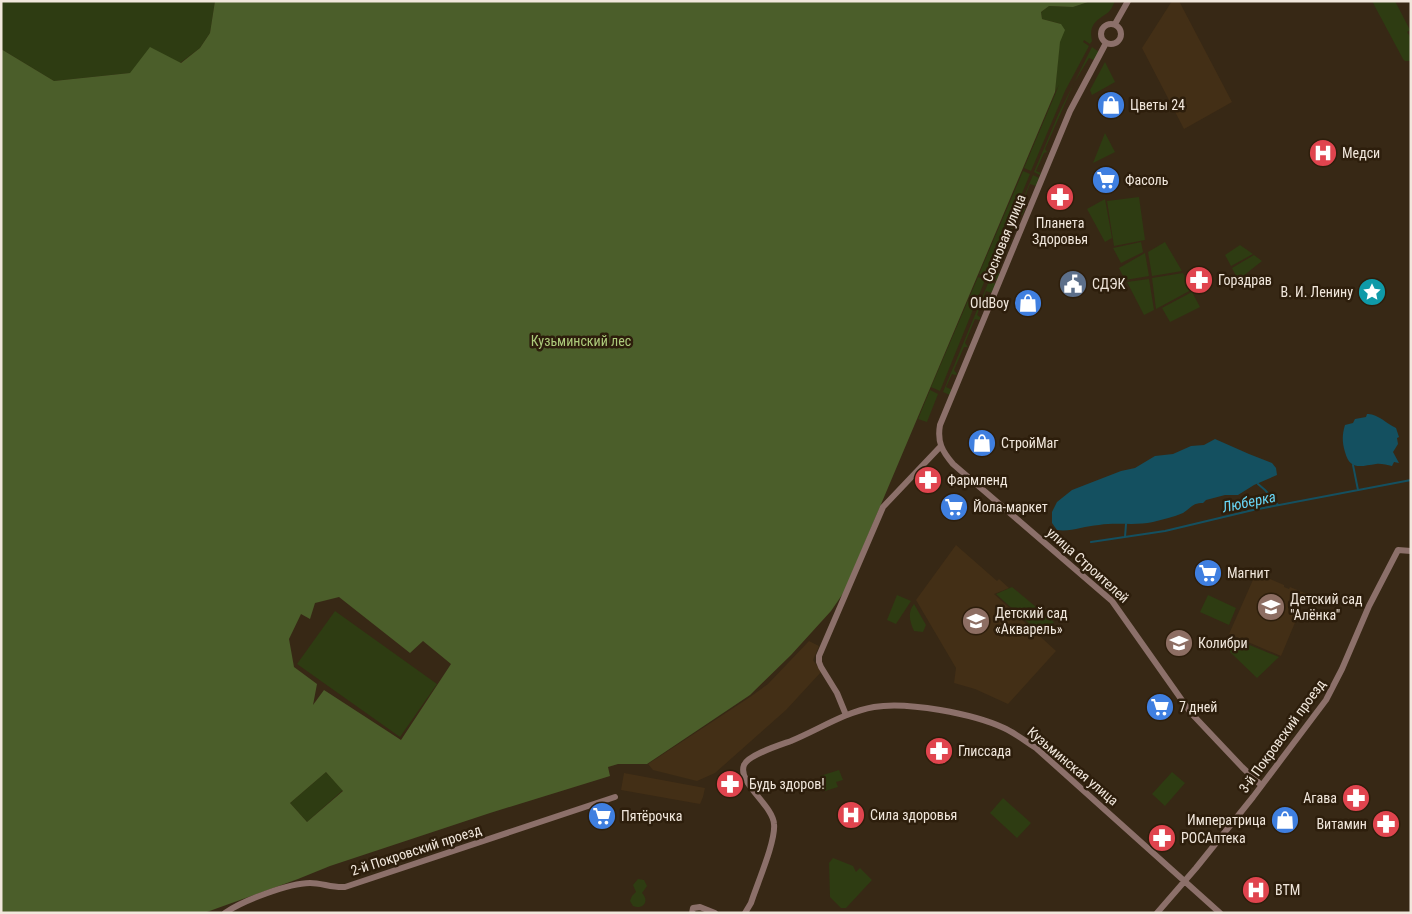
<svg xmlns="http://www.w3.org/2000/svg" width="1412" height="914" font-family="'Roboto Condensed',sans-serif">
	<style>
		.built { fill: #432f16 }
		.green { fill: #2e3c12 }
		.forest { fill: #4b5e2a; fill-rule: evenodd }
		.water { fill: #145060 }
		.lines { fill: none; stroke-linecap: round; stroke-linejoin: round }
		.stream { stroke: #145060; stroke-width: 2 }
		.minor { stroke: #8c706a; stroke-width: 6 }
		.labels { text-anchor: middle; stroke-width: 5; stroke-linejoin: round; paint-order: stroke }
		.poi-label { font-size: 14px; fill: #f1e7dc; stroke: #2d1e0c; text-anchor: start }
		.street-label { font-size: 14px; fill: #f1e7dc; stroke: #2d1e0c }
		.park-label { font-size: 14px; fill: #adcb7b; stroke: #2d1e0c }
		.water-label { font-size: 15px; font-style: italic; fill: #68d6f6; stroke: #2d1e0c }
	</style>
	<rect width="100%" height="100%" fill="#372815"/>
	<path class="built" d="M1172,1H1179L1232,102L1184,129L1142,48Z
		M956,545L997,581L999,579L1009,588L994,594L1056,651L1008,704L975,689L954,683L956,668L916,600Z
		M1256,573L1284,585V587L1289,589L1290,587L1307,594L1281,656L1229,634Z
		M809,641L819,646L813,660L821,672L786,710L715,773L697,781L653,770L648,764L750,697L768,684Z
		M624,773L705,788L703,797L700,804L621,790Z"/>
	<path class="green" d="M1,1H215L210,33L200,48L180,63L130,73L54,81L1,49Z
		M1091,1H1115C1113,6 1110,12 1106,14C1094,22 1089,26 1092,41L1090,44L1084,40L1083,42L1089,46L1065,91L1031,171L1024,168L1059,85L1055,92L1061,24L1042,19L1041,12L1049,6L1073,7Z
		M1372,1H1395L1410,30L1407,32L1411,38V61H1405L1403,59Z
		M1092,47L1099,52L1094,60L1089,58L1074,83L1045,149L1047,152L1044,153L1036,171L1041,173L1040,175L1034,172L1058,115Z
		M1105,62L1115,82L1092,95L1090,90Z
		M1105,133L1115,152L1093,163Z
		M1023,171L1030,174L987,277L979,274Z
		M1033,175L1039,178L1036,186L1030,184L1021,207L1025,209L1022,215L1018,214L1009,236L1013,240L1008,239L995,271L1000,274L997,281L990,278Z
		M1139,197L1145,240L1114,246L1107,201Z
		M1105,199L1112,238L1105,242L1087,209Z
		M1141,242L1143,252L1121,263L1113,248Z
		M1165,242L1182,271L1152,276L1148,252Z
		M1240,245L1253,254L1231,266L1225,255Z
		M1145,253L1149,276L1125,280L1119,268Z
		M1254,255L1262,261L1238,280L1232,268Z
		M1183,273L1191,290L1156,309L1152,278Z
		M978,277L985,280L940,391L931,387Z
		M1149,279L1154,310L1144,315L1127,282Z
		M989,281L996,284L992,293L986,291L977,315L980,317V319L979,320L975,319L965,343L968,347H964L954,370L957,374L955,375L952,374L946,387L952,390L950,395L943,392Z
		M1192,292L1200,307L1170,322L1162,308Z
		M930,390L938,394L927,422L918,419Z
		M1012,587L1054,622L1043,636L996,594Z
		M897,595L911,601L896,624L887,620Z
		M1208,595L1236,608L1229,625L1200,612Z
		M914,604L926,625L923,632L914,631C910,622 907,613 914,604Z
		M335,611L437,684L400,737L297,664Z
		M1235,639L1279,657L1257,678L1230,652Z
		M839,770L843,780L836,782L838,787L825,791L820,776Z
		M326,772L343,790L307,822L290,803Z
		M1172,772L1185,783L1165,806L1152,794Z
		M1003,798L1031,823L1017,838L990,813Z
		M833,858L853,866L856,872L860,868L872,880L846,908H841L830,897L829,863Z
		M638,879L644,880L647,886L642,893C650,901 643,910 633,906L630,901L632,896L636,892L633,885Z"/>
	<path class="forest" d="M215,1H1091L1073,7L1049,6L1041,12L1042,19L1061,24L1065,30L1060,42L1055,92L844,592L831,611L791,655L750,695L647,764H618L608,767L610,776L490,813L330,866L298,879L204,913H1V49L54,81L130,73L150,47L181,63L200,48L210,33ZM339,597L410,653L423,641L451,664L401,740L324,690L313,705L317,684L294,667L289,639L301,614L310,619L315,603ZM326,772L343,791L307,822L290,803Z"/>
	<path class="water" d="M1367,414C1377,413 1387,424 1396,428L1399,437L1397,438L1398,444L1393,452L1399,463L1394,462L1392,466C1387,465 1380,463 1376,464C1361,466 1350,471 1345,452C1342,442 1342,435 1345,425L1353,423L1355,419L1366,417Z
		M1215,439L1249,454L1272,463L1276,468L1277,475L1254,485L1238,495H1225L1206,500L1203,503C1193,502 1190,509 1183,513C1174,517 1163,519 1153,522C1135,526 1117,522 1099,525C1084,526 1071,532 1057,530L1052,523V512L1057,502L1072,490L1121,471L1135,468L1155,456L1173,454L1191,446L1204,445Z"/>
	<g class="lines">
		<path class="stream" d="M1353,465L1358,490
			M1258,484L1265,490L1278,505
			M1125,537L1126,524
			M1091,542L1165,531L1253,510L1411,480"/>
		<path class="minor" d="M1101 34a10 10 0 1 1 20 0a10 10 0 1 1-20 0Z
			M1115,24L1128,1
			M1106,43L1070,111L940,425C937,442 942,451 953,464L1112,601L1191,713L1242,767L1261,785
			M846,715L837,693L821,667L819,662V656L883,507L940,447
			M225,913C242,901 289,883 310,883C322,883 332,888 345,887L615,797
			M692,913L693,908L700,907L715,913
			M745,913L751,903C757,884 776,841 774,824C773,805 737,783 744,765C748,755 780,745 791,741C818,730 845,712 874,707C907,701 974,714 1004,728C1015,733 1025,741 1036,748L1220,913
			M1157,913L1196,868L1253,797L1326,700L1342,669L1369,606L1398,550L1411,551"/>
	</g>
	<defs>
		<symbol id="shop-disc" viewBox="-11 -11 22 22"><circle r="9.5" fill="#3f7fe0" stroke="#2d1e0c"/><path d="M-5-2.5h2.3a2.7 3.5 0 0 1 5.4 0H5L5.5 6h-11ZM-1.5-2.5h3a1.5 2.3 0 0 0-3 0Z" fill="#fff"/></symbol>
		<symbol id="hospital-disc" viewBox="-11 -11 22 22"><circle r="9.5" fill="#e0444e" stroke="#2d1e0c"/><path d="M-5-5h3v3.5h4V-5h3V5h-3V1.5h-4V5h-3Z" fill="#fff"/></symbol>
		<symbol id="supermarket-disc" viewBox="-11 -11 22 22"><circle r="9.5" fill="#3f7fe0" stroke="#2d1e0c"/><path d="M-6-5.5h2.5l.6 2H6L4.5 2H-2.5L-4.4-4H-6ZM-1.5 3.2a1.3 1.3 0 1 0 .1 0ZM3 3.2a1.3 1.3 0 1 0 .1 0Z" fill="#fff"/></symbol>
		<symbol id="pharmacy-disc" viewBox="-11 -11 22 22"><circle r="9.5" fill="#e0444e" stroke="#2d1e0c"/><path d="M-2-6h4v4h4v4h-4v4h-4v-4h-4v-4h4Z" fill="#fff"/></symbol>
		<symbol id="civic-disc" viewBox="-11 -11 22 22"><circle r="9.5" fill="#5c6f8a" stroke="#2d1e0c"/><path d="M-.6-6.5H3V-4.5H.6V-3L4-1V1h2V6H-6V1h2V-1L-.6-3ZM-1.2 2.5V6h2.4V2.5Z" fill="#fff"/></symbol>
		<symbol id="sight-disc" viewBox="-11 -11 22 22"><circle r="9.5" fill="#0f9aa8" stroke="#2d1e0c"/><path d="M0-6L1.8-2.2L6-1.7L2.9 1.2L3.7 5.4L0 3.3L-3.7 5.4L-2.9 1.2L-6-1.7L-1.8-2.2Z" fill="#fff"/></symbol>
		<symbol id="school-disc" viewBox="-11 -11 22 22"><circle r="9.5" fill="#8d6e63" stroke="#2d1e0c"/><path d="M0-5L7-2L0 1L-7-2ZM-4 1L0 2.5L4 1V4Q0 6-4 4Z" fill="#fff"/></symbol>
	</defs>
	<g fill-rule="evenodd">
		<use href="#shop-disc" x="1095" y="89" width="32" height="32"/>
		<use href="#hospital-disc" x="1307" y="137" width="32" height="32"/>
		<use href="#supermarket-disc" x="1090" y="164" width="32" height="32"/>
		<use href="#pharmacy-disc" x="1044" y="181" width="32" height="32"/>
		<use href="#pharmacy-disc" x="1183" y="264" width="32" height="32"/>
		<use href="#civic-disc" x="1057" y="268" width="32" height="32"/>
		<use href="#sight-disc" x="1356" y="276" width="32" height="32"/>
		<use href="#shop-disc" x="1012" y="287" width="32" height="32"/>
		<use href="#shop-disc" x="966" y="427" width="32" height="32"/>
		<use href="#pharmacy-disc" x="912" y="464" width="32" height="32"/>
		<use href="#supermarket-disc" x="938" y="491" width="32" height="32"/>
		<use href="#supermarket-disc" x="1192" y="557" width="32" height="32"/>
		<use href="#school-disc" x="1255" y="591" width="32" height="32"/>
		<use href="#school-disc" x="960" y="605" width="32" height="32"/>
		<use href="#school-disc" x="1163" y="627" width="32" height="32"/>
		<use href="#supermarket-disc" x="1144" y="691" width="32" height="32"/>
		<use href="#pharmacy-disc" x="923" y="735" width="32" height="32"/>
		<use href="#pharmacy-disc" x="714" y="768" width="32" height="32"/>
		<use href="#pharmacy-disc" x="1340" y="782" width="32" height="32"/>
		<use href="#hospital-disc" x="835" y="799" width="32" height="32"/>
		<use href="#supermarket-disc" x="586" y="800" width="32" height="32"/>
		<use href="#shop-disc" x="1269" y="804" width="32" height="32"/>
		<use href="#pharmacy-disc" x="1370" y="808" width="32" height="32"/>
		<use href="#pharmacy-disc" x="1146" y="822" width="32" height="32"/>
		<use href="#hospital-disc" x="1240" y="874" width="32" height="32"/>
	</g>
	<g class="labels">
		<g class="poi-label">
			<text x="1130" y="110">Цветы 24</text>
			<text x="1342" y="158">Медси</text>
			<text x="1125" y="185">Фасоль</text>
			<text x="1060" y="228" text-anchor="middle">Планета<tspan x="1060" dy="16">Здоровья</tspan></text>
			<text x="1218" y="285">Горздрав</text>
			<text x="1092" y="289">СДЭК</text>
			<text x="1353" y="297" text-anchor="end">В. И. Ленину</text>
			<text x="1009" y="308" text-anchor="end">OldBoy</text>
			<text x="1001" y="448">СтройМаг</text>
			<text x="947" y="485">Фармленд</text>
			<text x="973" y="512">Йола-маркет</text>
			<text x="1227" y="578">Магнит</text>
			<text x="1290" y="604">Детский сад<tspan x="1290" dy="16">"Алёнка"</tspan></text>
			<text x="995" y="618">Детский сад<tspan x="995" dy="16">«Акварель»</tspan></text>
			<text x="1198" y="648">Колибри</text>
			<text x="1179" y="712">7 дней</text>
			<text x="958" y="756">Глиссада</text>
			<text x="749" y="789">Будь здоров!</text>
			<text x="1337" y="803" text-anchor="end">Агава</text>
			<text x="870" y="820">Сила здоровья</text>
			<text x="621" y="821">Пятёрочка</text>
			<text x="1266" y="825" text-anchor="end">Императрица</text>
			<text x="1367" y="829" text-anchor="end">Витамин</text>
			<text x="1181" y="843">РОСАптека</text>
			<text x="1275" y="895">ВТМ</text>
		</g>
		<g class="street-label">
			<text transform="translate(1004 238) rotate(-68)" y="5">Сосновая улица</text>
			<text transform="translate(1088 565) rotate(42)" y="5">улица Строителей</text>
			<text transform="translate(1282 736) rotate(-54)" y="5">3-й Покровский проезд</text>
			<text transform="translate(1073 766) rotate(40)" y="5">Кузьминская улица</text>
			<text transform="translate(416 850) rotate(-18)" y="5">2-й Покровский проезд</text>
		</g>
		<g class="park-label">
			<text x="581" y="346">Кузьминский лес</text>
		</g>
		<g class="water-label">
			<text transform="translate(1249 502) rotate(-12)" y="5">Люберка</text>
		</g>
	</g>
	<rect width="1412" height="914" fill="none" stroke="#f1e7dc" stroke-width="5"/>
</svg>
